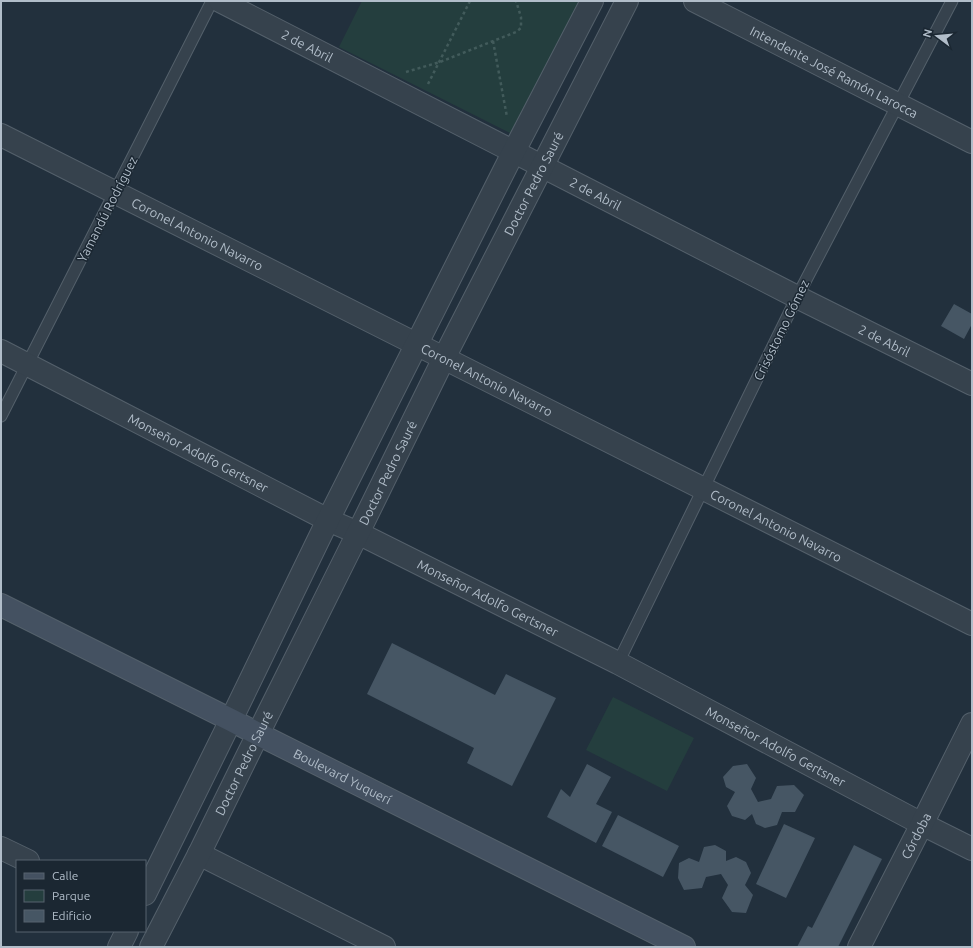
<svg xmlns="http://www.w3.org/2000/svg" width="973" height="948" font-family="Ubuntu,sans-serif">
	<style>
		.green { fill: #243e3e }
		.building { fill: #465664 }
		.lines { fill: none; stroke-linecap: round; stroke-linejoin: round }
		.lane-casing { stroke: #54606b; stroke-width: 13 }
		.street-casing { stroke: #54606b; stroke-width: 24 }
		.secondary-casing { stroke: #54606b; stroke-width: 24 }
		.path { stroke: #425b5b; stroke-width: 2.5; stroke-dasharray: 3 3; stroke-linecap: butt }
		.lane { stroke: #36424d; stroke-width: 11 }
		.street { stroke: #36424d; stroke-width: 22 }
		.secondary { stroke: #445161; stroke-width: 22 }
		.labels { text-anchor: middle; stroke-width: 3; stroke-linejoin: round; paint-order: stroke }
		.street-label { font-size: 13px; fill: #b1bdc9; stroke: #1b2732 }
	</style>
	<rect width="100%" height="100%" fill="#22303d"/>
	<path class="green" d="M362,1H584L516,136L339,47Z
		M613,697L694,738L667,791L586,750Z"/>
	<path class="building" d="M954,304L972,314V324L964,339L941,326Z
		M392,643L495,695L506,674L556,698L512,786L467,763L474,748L367,694Z
		M587,764L611,777L596,804L612,812L596,843L547,817L561,789L570,797Z
		M747,764L756,778L751,789L758,802L771,799L777,786L794,785L804,795L795,812H782L777,825L765,828L756,824L752,814L745,820L732,816L727,806L735,792L726,787L723,777L733,766Z
		M618,815L679,846L663,877L602,846Z
		M784,824L815,838L786,898L756,884Z
		M715,845L726,851V861L736,857L746,862L751,873L745,885L753,895L746,913L732,912L722,898L728,885L721,874L706,877L702,888L684,890L678,878L679,863L689,858L699,862L704,847Z
		M854,845L882,859L838,947H797L808,926L812,928Z"/>
	<g class="lines">
		<defs>
			<path id="lane" d="M1,416L212,1
				M618,663L797,297L952,1"/>
			<g id="street">
				<path id="s1" d="M220,1L797,297L972,384"/>
				<path id="s2" d="M695,1L972,142"/>
				<path id="s3" d="M1,135L972,624"/>
				<path id="s4" d="M1,351L328,520L358,533L618,663L922,824L972,849"/>
				<path d="M1,848L28,861"/>
				<path d="M199,854L384,947"/>
				<path d="M145,894L231,720L328,520L514,151L592,1"/>
				<path d="M119,947L127,931"/>
				<path id="s5" d="M151,947L199,854L258,734L358,533L444,358L627,1"/>
				<path id="s6" d="M859,947L922,824L972,724"/>
			</g>
			<g id="secondary">
				<path id="s7" d="M1,605L231,720L258,734L684,947"/>
			</g>
		</defs>
		<use href="#lane" class="lane-casing"/>
		<use href="#street" class="street-casing"/>
		<use href="#secondary" class="secondary-casing"/>
		<path class="path" d="M493,41L507,117
			M406,72L440,62L516,32L521,28V17L516,1
			M428,84L470,1"/>
		<use href="#lane" class="lane"/>
		<use href="#street" class="street"/>
		<use href="#secondary" class="secondary"/>
	</g>
	<g class="labels">
		<g class="street-label">
			<text dy="5" stroke="none"><textPath href="#s1" startOffset="98">2 de Abril</textPath></text>
			<text dy="5" stroke="none"><textPath href="#s2" startOffset="156">Intendente José Ramón Larocca</textPath></text>
			<text dy="5" stroke="none"><textPath href="#s5" startOffset="854">Doctor Pedro Sauré</textPath></text>
			<text dy="5" stroke="none"><textPath href="#s1" startOffset="422">2 de Abril</textPath></text>
			<text transform="translate(107 209) rotate(-63)" y="5">Yamandú Rodríguez</text>
			<text dy="5" stroke="none"><textPath href="#s3" startOffset="220">Coronel Antonio Navarro</textPath></text>
			<text transform="translate(781 330) rotate(-64)" y="5">Crisóstomo Gómez</text>
			<text dy="5" stroke="none"><textPath href="#s1" startOffset="746">2 de Abril</textPath></text>
			<text dy="5" stroke="none"><textPath href="#s3" startOffset="544">Coronel Antonio Navarro</textPath></text>
			<text dy="5" stroke="none"><textPath href="#s4" startOffset="222">Monseñor Adolfo Gertsner</textPath></text>
			<text dy="5" stroke="none"><textPath href="#s5" startOffset="530">Doctor Pedro Sauré</textPath></text>
			<text dy="5" stroke="none"><textPath href="#s3" startOffset="868">Coronel Antonio Navarro</textPath></text>
			<text dy="5" stroke="none"><textPath href="#s4" startOffset="546">Monseñor Adolfo Gertsner</textPath></text>
			<text dy="5" stroke="none"><textPath href="#s4" startOffset="870">Monseñor Adolfo Gertsner</textPath></text>
			<text dy="5" stroke="none"><textPath href="#s5" startOffset="206">Doctor Pedro Sauré</textPath></text>
			<text dy="5" stroke="none"><textPath href="#s7" startOffset="382">Boulevard Yuquerí</textPath></text>
			<text dy="5" stroke="none"><textPath href="#s6" startOffset="125">Córdoba</textPath></text>
		</g>
	</g>
	<rect width="973" height="948" fill="none" stroke="#b1bdc9" stroke-width="4"/>
	<rect x="16" y="860" width="130" height="72" fill="#1b2732" stroke="#57636e"/>
	<rect x="24" y="873" width="20" height="6" fill="#445161" stroke="#57636e"/>
	<text x="52" y="880" font-size="12" fill="#b1bdc9">Calle</text>
	<rect x="24" y="890" width="20" height="12" fill="#243e3e" stroke="#57636e"/>
	<text x="52" y="900" font-size="12" fill="#b1bdc9">Parque</text>
	<rect x="24" y="910" width="20" height="12" fill="#465664" stroke="#57636e"/>
	<text x="52" y="920" font-size="12" fill="#b1bdc9">Edificio</text>
	<g transform="translate(937 36) rotate(286)" stroke="#1b2732" stroke-width="3" paint-order="stroke">
	<path d="M0-3L7 15L0 10L-7 15Z" fill="#b1bdc9"/>
	<text y="-6" font-size="11" font-weight="bold" text-anchor="middle" fill="#b1bdc9">N</text>
	</g>
</svg>
